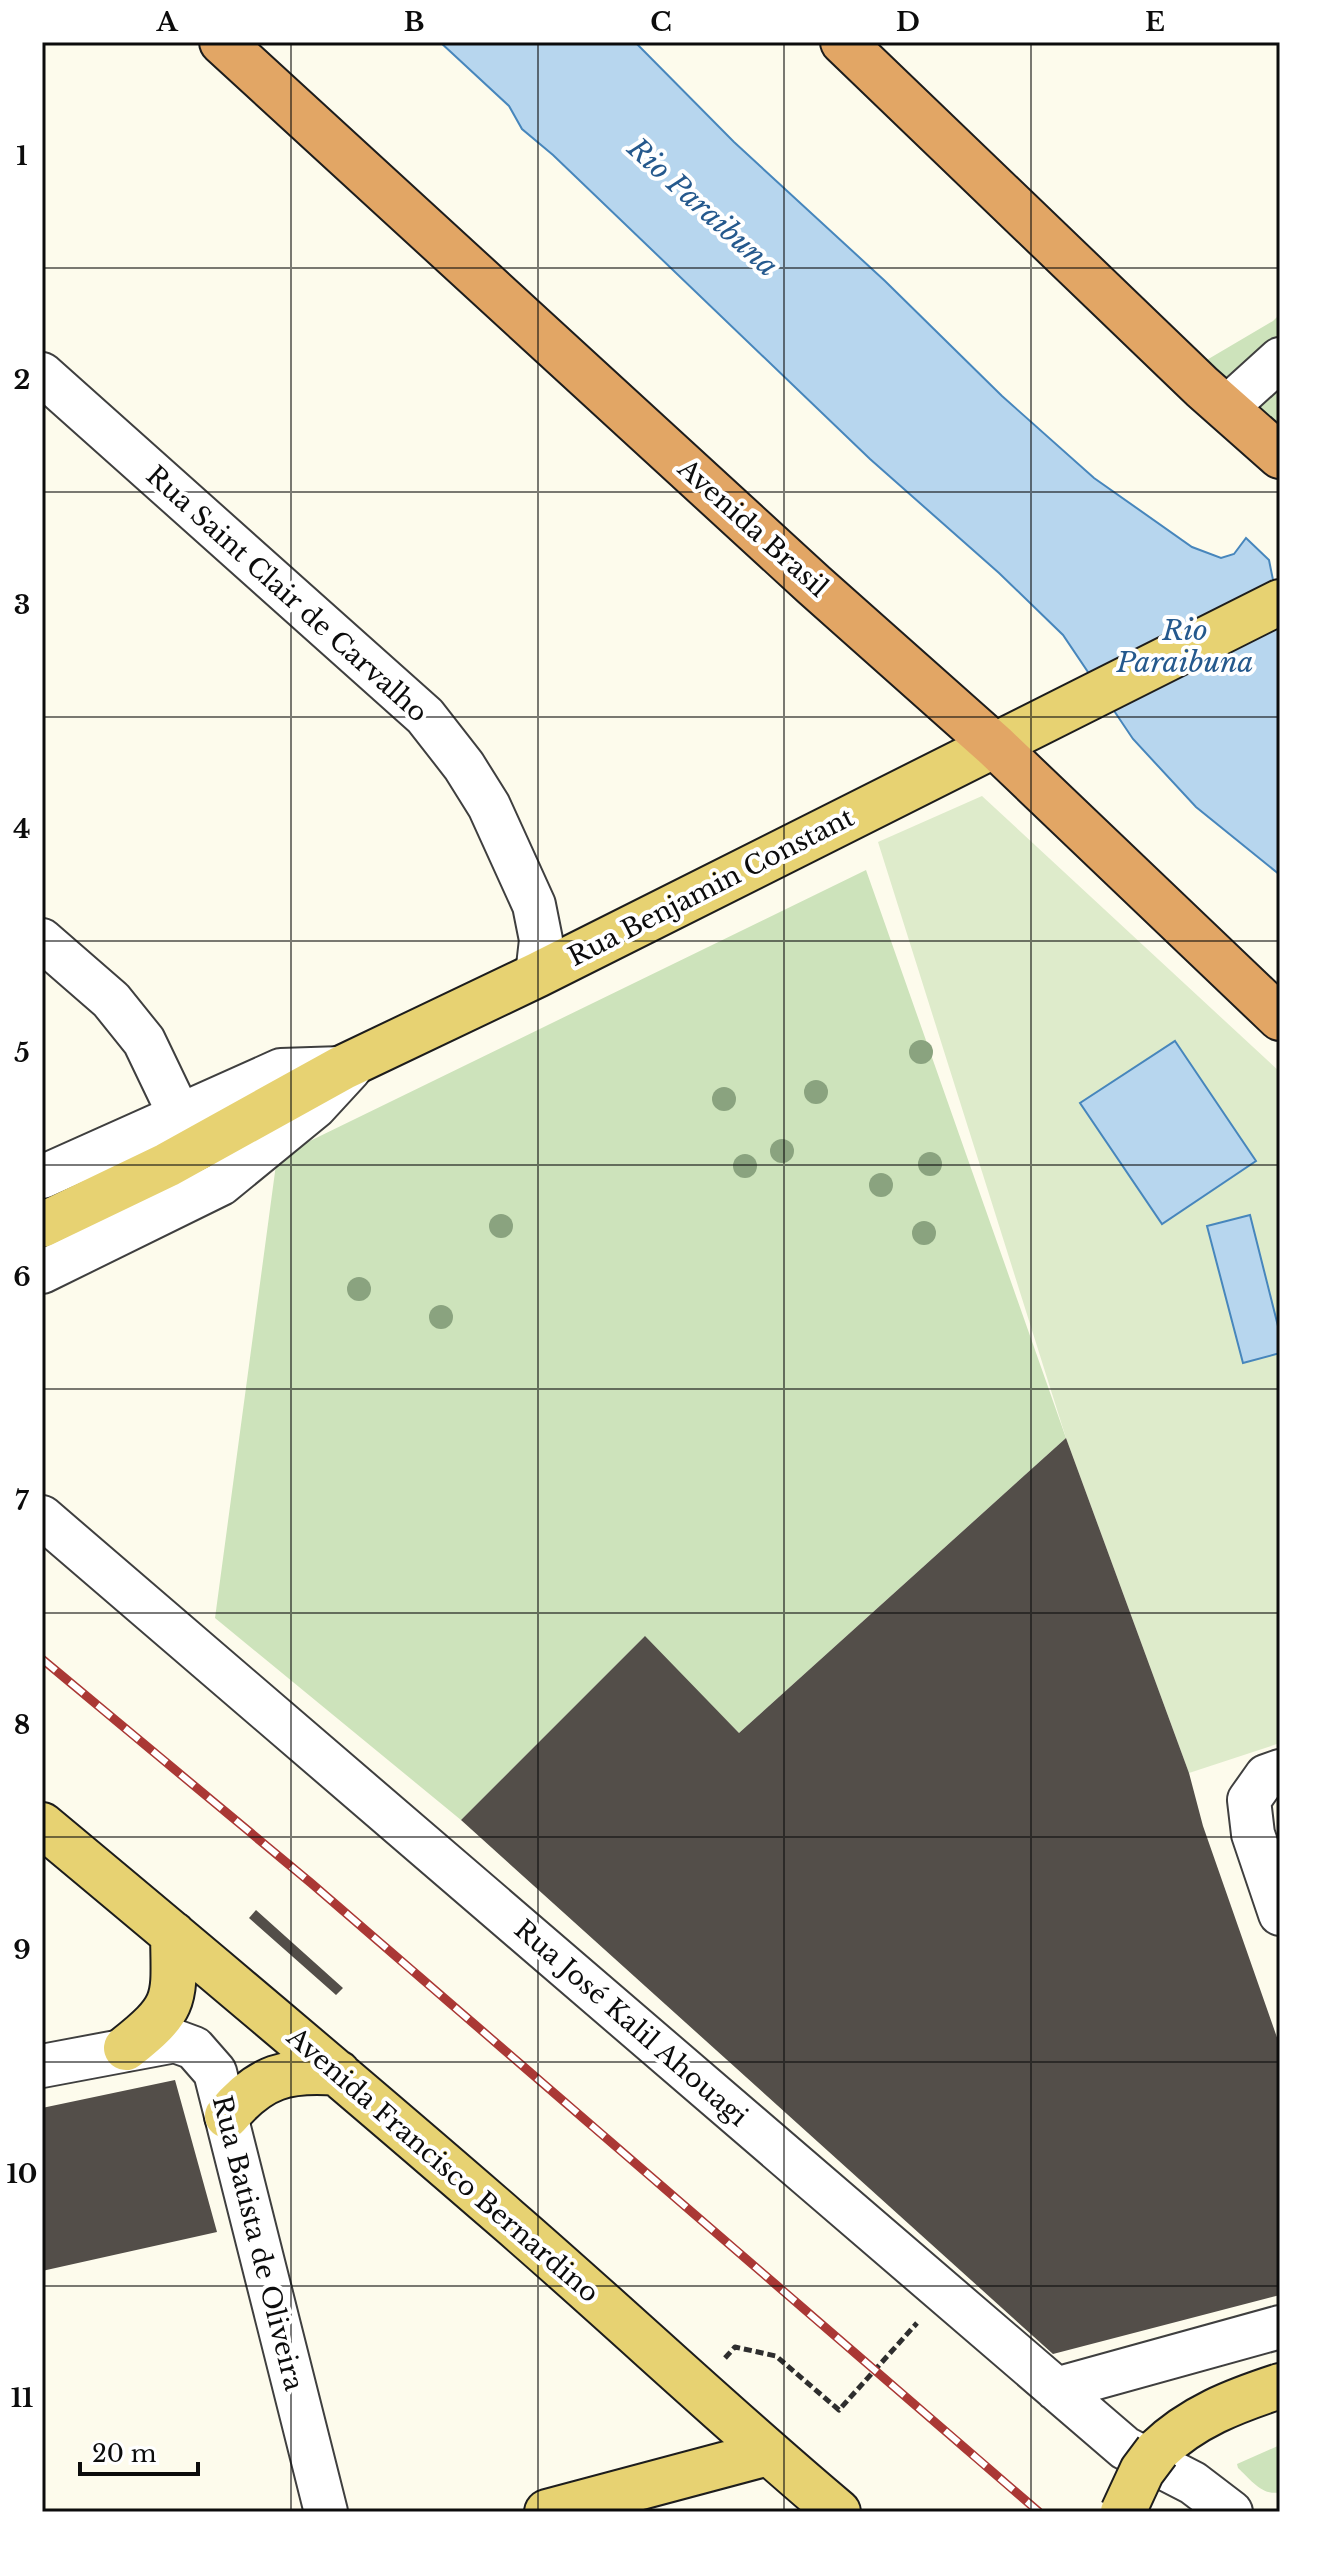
<svg xmlns="http://www.w3.org/2000/svg" width="1322" height="2554" font-family="'Libre Baskerville',serif">
	<style>
		.green { fill: #cde3bb }
		.pitch { fill: #deebcb }
		.water { fill: #b7d6ee; stroke: #4786bc; stroke-width: 2 }
		.building { fill: #534e49 }
		.lines { fill: none; stroke-linecap: round; stroke-linejoin: round }
		.minor-casing { stroke: #3f3f3f; stroke-width: 46 }
		.major-casing { stroke: #1d1d1d; stroke-width: 48 }
		.highway-casing { stroke: #1d1d1d; stroke-width: 48 }
		.path { stroke: #2e2e2e; stroke-width: 5; stroke-dasharray: 8 4; stroke-linecap: butt }
		.minor { stroke: #fff; stroke-width: 42 }
		.major { stroke: #e7d272; stroke-width: 44 }
		.highway { stroke: #e2a665; stroke-width: 44 }
		.rail-casing { stroke: #aa3835; stroke-width: 9 }
		.rail { stroke: #fff; stroke-width: 6; stroke-dasharray: 18; stroke-linecap: butt }
		.major-bridge-casing { stroke: #1d1d1d; stroke-width: 48; stroke-linecap: butt }
		.major-bridge { stroke: #e7d272; stroke-width: 44 }
		.tree { fill: #8aa37f }
		.grid { fill: none; stroke: #0c0c0c; stroke-width: 2; stroke-opacity: 0.55 }
		.labels { text-anchor: middle; stroke-width: 8; stroke-linejoin: round; paint-order: stroke }
		.street-label { font-size: 26px; fill: #0c0c0c; stroke: #fff }
		.water-label { font-size: 28px; font-style: italic; fill: #25598d; stroke: #fff }
		.neatline { fill: none; stroke: #0c0c0c; stroke-width: 3 }
		.grid-label { font-size: 26px; text-anchor: middle; font-weight: bold; fill: #0c0c0c }
	</style>
	<rect width="100%" height="100%" fill="#fdfbec"/>
	<path class="green" d="M1280,314V433L1205,361L1273,321Z
		M866,870L1066,1438L739,1733L644,1637L461,1820L215,1618L277,1157Z
		M1280,2445V2492C1263,2497 1250,2479 1238,2468L1237,2464Z"/>
	<path class="pitch" d="M982,796L1280,1072V1334L1250,1215L1242,1362L1280,1353V1743L1189,1773L1066,1438L878,842Z"/>
	<path class="water" d="M440,42H635L734,142L885,281L1002,396L1094,478L1192,547L1221,558L1234,554L1246,538L1269,560L1275,590L1280,602V875L1196,807L1133,739L1063,635L999,573L870,459L553,155L522,129L509,106Z
		M1175,1041L1256,1161L1162,1224L1080,1103Z
		M1250,1215L1280,1334V1353L1243,1363L1207,1226Z"/>
	<path class="building" d="M1066,1438L1189,1773L1203,1826L1280,2046V2295L1053,2354L461,1820L645,1636L739,1733Z
		M256,1910L343,1988L336,1995L249,1918Z
		M175,2080L217,2232L42,2271V2108Z"/>
	<g class="lines">
		<defs>
			<path id="minor" d="M42,374L425,716L464,766L489,806L534,905L541,940L537,975
				M1226,408L1280,359
				M42,940L111,1000L144,1041L179,1114
				M42,1177L281,1070L342,1068
				M42,1272L221,1184L315,1107L350,1069
				M42,1517L1125,2448L1193,2483L1231,2512
				M1280,1771L1266,1776L1249,1800L1253,1834L1280,1914
				M42,2066L175,2041L194,2048L215,2072L326,2512
				M1056,2389L1280,2327"/>
			<path id="major" d="M42,1225L167,1165L342,1068L537,975L1280,602
				M42,1825C198,1955 354,2086 508,2220C619,2316 726,2418 838,2512
				M126,2048C179,2006 174,2000 173,1934
				M227,2116C260,2076 287,2069 338,2073
				M1157,2451C1192,2417 1234,2401 1280,2386
				M547,2512L768,2453"/>
			<path id="highway" d="M222,42L814,585L994,745L1280,1018
				M843,42L1202,387L1280,456"/>
		</defs>
		<use href="#minor" class="minor-casing"/>
		<use href="#major" class="major-casing"/>
		<use href="#highway" class="highway-casing"/>
		<path class="path" d="M725,2358L735,2347L776,2356L839,2410L917,2323"/>
		<use href="#minor" class="minor"/>
		<use href="#major" class="major"/>
		<use href="#highway" class="highway"/>
		<defs>
			<path id="rail" d="M42,1659L311,1883L1039,2512"/>
		</defs>
		<use href="#rail" class="rail-casing"/>
		<use href="#rail" class="rail"/>
		<defs>
			<path id="major-bridge" d="M1123,2512L1142,2471L1157,2451"/>
		</defs>
		<use href="#major-bridge" class="major-bridge-casing"/>
		<use href="#major-bridge" class="major-bridge"/>
	</g>
	<g class="tree">
		<circle cx="921" cy="1052" r="12"/>
		<circle cx="816" cy="1092" r="12"/>
		<circle cx="724" cy="1099" r="12"/>
		<circle cx="782" cy="1151" r="12"/>
		<circle cx="930" cy="1164" r="12"/>
		<circle cx="745" cy="1166" r="12"/>
		<circle cx="881" cy="1185" r="12"/>
		<circle cx="501" cy="1226" r="12"/>
		<circle cx="924" cy="1233" r="12"/>
		<circle cx="359" cy="1289" r="12"/>
		<circle cx="441" cy="1317" r="12"/>
	</g>
	<path class="grid" d="M291,42V2512M538,42V2512M784,42V2512M1031,42V2512M42,268H1280M42,492H1280M42,717H1280M42,941H1280M42,1165H1280M42,1389H1280M42,1613H1280M42,1837H1280M42,2062H1280M42,2286H1280"/>
	<g class="labels">
		<g class="street-label">
			<text transform="translate(753 528) rotate(42)" y="9">Avenida Brasil</text>
			<text transform="translate(287 594) rotate(42)" y="9">Rua Saint Clair de Carvalho</text>
			<text transform="translate(711 887) rotate(-27)" y="9">Rua Benjamin Constant</text>
			<text transform="translate(631 2023) rotate(41)" y="9">Rua José Kalil Ahouagi</text>
			<text transform="translate(443 2165) rotate(41)" y="9">Avenida Francisco Bernardino</text>
			<text transform="translate(258 2243) rotate(76)" y="9">Rua Batista de Oliveira</text>
		</g>
		<g class="water-label">
			<text transform="translate(703 207) rotate(42)" y="10">Rio Paraibuna</text>
			<text x="1185" y="640">Rio<tspan x="1185" dy="32">Paraibuna</tspan></text>
		</g>
	</g>
	<rect width="1322" height="2554" fill="none" stroke="#ffffff" stroke-width="88"/>
	<path d="M80 2462v12h118v-12" fill="none" stroke="#0c0c0c" stroke-width="4"/>
	<text x="92" y="2462" font-size="24" fill="#0c0c0c" stroke="#ffffff" stroke-width="6" paint-order="stroke">20 m</text>
	<rect x="44" y="44" width="1234" height="2466" class="neatline"/>
	<g class="grid-label">
		<text x="167" y="31">A</text>
		<text x="414" y="31">B</text>
		<text x="661" y="31">C</text>
		<text x="908" y="31">D</text>
		<text x="1155" y="31">E</text>
		<text x="22" y="165">1</text>
		<text x="22" y="389">2</text>
		<text x="22" y="614">3</text>
		<text x="22" y="838">4</text>
		<text x="22" y="1062">5</text>
		<text x="22" y="1286">6</text>
		<text x="22" y="1510">7</text>
		<text x="22" y="1734">8</text>
		<text x="22" y="1959">9</text>
		<text x="22" y="2183">10</text>
		<text x="22" y="2407">11</text>
	</g>
</svg>
